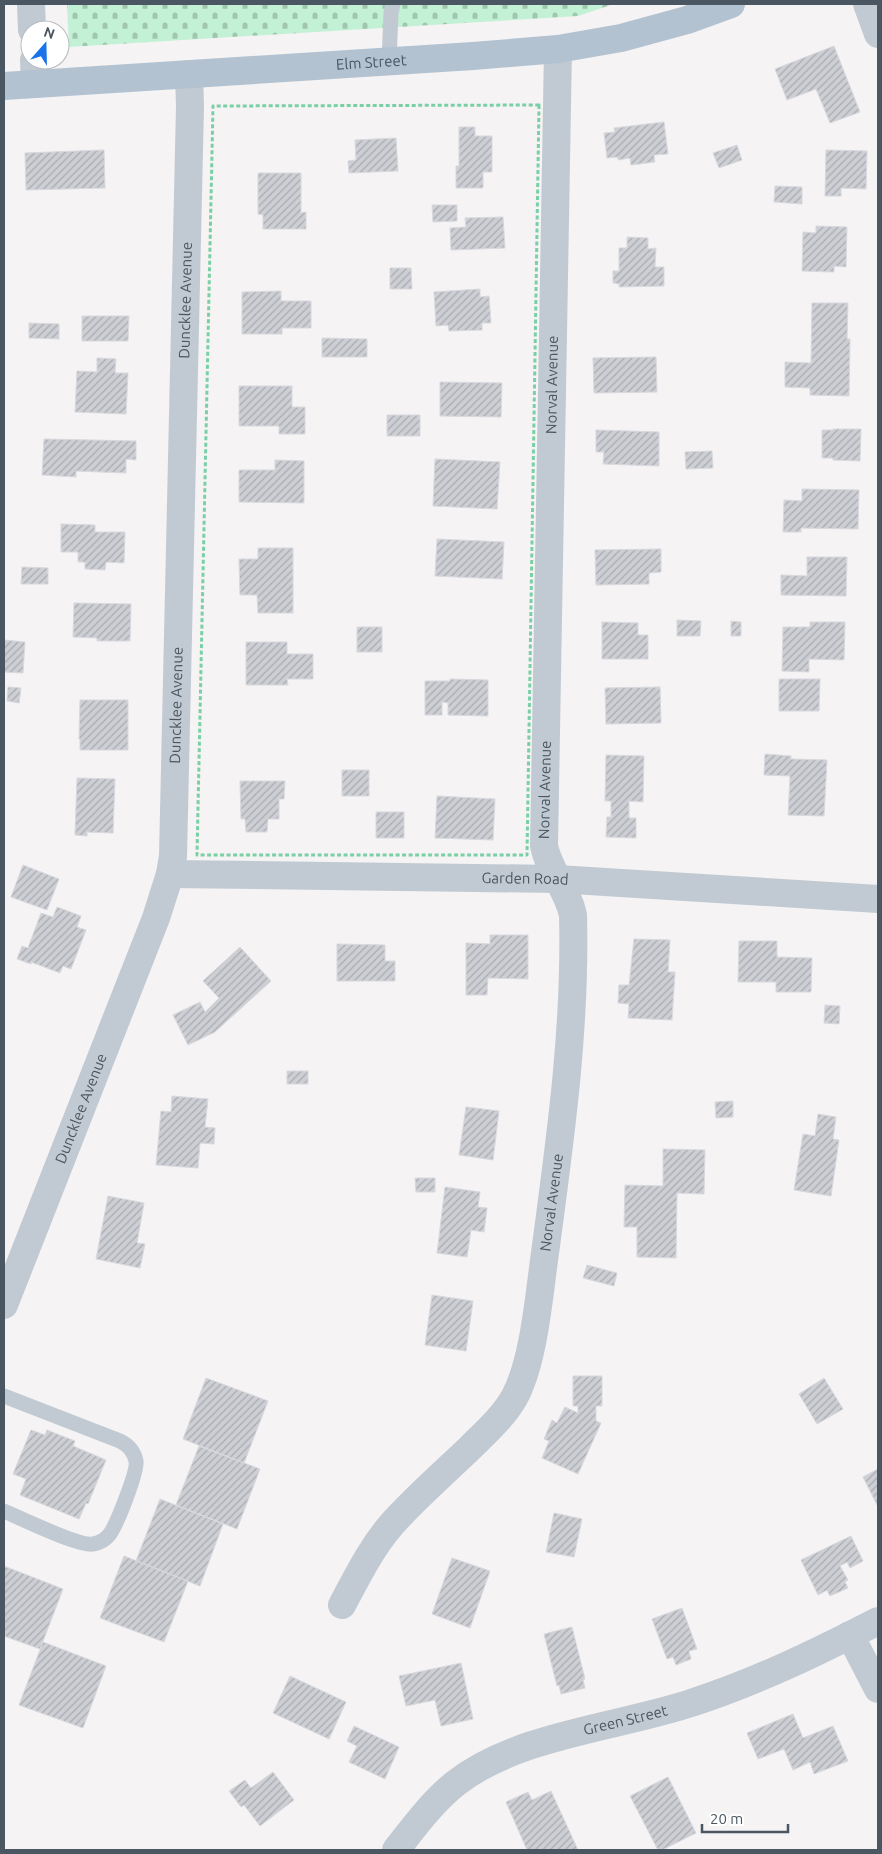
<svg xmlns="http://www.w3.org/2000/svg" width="882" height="1854" font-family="Ubuntu,sans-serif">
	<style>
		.cemetery { fill: url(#cemetery-stones) }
		.building { fill: url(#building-hatch); stroke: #d7d9de }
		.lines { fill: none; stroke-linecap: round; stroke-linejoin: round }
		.path { stroke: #7ad0a6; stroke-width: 3; stroke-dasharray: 4 2.5; stroke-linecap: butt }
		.service { stroke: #c1cad2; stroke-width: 15 }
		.minor { stroke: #c1cad2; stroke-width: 28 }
		.tertiary { stroke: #c1cad2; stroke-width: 28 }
		.primary { stroke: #b3c2d1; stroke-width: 28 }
		.labels { text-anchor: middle; stroke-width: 5; stroke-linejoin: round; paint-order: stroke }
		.street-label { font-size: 15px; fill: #4a5661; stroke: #fff }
	</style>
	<defs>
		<pattern id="cemetery-stones" width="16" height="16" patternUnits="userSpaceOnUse" patternTransform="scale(1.25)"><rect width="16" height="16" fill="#c3f1d5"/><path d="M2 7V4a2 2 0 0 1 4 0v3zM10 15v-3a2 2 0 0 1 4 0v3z" fill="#a0c6b0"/></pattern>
		<pattern id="building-hatch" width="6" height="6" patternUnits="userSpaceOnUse" patternTransform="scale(1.25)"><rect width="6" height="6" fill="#cdcfd5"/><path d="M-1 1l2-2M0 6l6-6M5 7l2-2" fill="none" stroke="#a8abb0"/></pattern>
	</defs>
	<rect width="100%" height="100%" fill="#f5f3f3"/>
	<path class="cemetery" d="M67,4H614L578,16L69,47Z"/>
	<path class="building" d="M834,46L860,112L830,123L816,89L787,100L775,69Z
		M664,122L668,154L654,155L655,162L631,165L630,158L618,160V157L607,158L604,133L615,132L614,128Z
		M459,127H475V136H492V172H483V188H456V166H459Z
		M396,138L398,171L349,173L348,161L356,160L355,140Z
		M737,145L742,160L719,168L713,153Z
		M104,150L105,188L26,190L25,153Z
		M826,150L867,151L866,189L841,188V196H825Z
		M258,173H301V213L306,212V229H263V215L258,214Z
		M775,186L802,187V204L774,202Z
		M432,205H457V221L433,222Z
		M503,217L505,248L451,250L450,228L466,227L465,218Z
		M816,226L847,227L846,267L834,266V272L802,271L803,232L816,233Z
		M627,237L648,238V249L656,248L655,267H664V286L619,287V284L613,283V271H619V248H627Z
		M390,268H411L412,289H390Z
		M480,289V297L489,296L491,323H482V330L449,331L448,325L436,326L434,292Z
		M281,291V301H311V328H282V334H242V292Z
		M812,303H848L847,339H850L849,396L810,395V388L785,387V362L811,363Z
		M82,316H129L128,341H82Z
		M29,323L59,324V339L29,338Z
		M322,338L367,339V357H322Z
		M656,357L657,392L594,393L593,358Z
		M97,358L116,359L115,373H128L126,414L75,412L77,371L97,372Z
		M440,382L502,383L501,417L440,416Z
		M239,386H292V407H305V434H279V426H239Z
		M387,415H420V436H387Z
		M833,429H861L860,461L833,460V458H822V430H833Z
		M596,430L659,432V466L603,464L604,452H596Z
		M44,439L136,441V460L126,459V473L76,471V477L42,475Z
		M712,451L713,468L686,469L685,452Z
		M435,459L500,462L497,509L433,506Z
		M275,460L304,461V503L239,502V470H275Z
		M802,489L859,490L858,529L801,528V532H783L784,500L802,501Z
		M61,524L95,525V532H125L124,563L106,562L105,570L85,569V562H78V552H61Z
		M437,539L504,542L502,579L435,576Z
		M258,548H293V613H258L257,595H240L239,559H258Z
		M661,549V572L649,573V584L596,585L595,550Z
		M807,557H847L846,596L781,595V575L807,576Z
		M22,567L48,568V584H21Z
		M74,603L131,604L130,641H97V638L73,637Z
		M677,620L701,621L700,636H677Z
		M731,621L741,622V636H731Z
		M602,622L638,623V635H648V659H602Z
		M810,622H845L844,660L809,659V672L782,671L783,627H810Z
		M357,627H382V652H357Z
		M4,640L25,642L23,673L4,672Z
		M246,642H287V654H313V679H287L288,685H246Z
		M450,679L488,680V716L448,715V703L442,702V715H425V681H450Z
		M779,679H820L819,711H779Z
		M8,687L21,688L19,703L7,701Z
		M660,687L661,723L606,724L605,688Z
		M80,700H128V750H80V739H79Z
		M765,754L791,756V759L827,760L824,816L788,815L790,776L764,775Z
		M606,755L644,756L643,802L629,801V818H636V838L606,837L607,817H611V801H605Z
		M342,770H369V796H342Z
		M77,778L115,779L113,833L87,832V836L75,835Z
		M240,781H285L284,799H279V819H268L267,832H246L245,819H241Z
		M437,796L495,799L493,840L435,838Z
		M376,812H404V838H376Z
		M23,865L59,879L47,910L11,897Z
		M57,907L81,916L77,927L86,930L71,969L63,966L60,973L31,962V964L17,959L22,946L28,948L41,913L53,917Z
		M490,935H528V979L488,978L487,995H466V943L490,944Z
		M634,939L670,940L668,972H675L672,1020L628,1018L629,1004L618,1003L619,985H629Z
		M739,941H777V957L812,958L811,992H776V982H738Z
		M337,944L385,945V961H395V981H337Z
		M240,947L271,981L215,1032L188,1045L173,1015L200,1002L205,1012L219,998L203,981Z
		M825,1005L840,1006L839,1024L824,1023Z
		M287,1071H308V1084H287Z
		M172,1096L208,1099L205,1127L215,1128L214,1144L200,1143L198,1168L156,1165L161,1111L171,1112Z
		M733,1101V1117L716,1118L715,1102Z
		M466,1107L499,1111L493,1160L459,1155Z
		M818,1114L836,1117L833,1139L839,1140L831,1196L794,1190L803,1134L815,1136Z
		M663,1149L705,1150L704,1194L677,1193L676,1258L637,1257V1227H624L625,1185L663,1186Z
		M415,1178H435V1192H416Z
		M445,1187L480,1192L478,1207L487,1208L484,1232L471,1230L467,1257L437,1253Z
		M108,1196L144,1203L137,1243L145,1244L140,1268L96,1259Z
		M587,1265L617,1273L614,1286L583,1278Z
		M432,1295L473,1301L466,1351L425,1345Z
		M573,1376H602V1406H596V1421L601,1423L578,1474L542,1458L549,1441L544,1439L552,1420L557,1423L565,1407L578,1413V1406H573Z
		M206,1378L268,1401L244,1463L183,1439Z
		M824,1378L843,1409L817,1424L799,1394Z
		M31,1430L45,1435L47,1430L75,1441L73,1446L106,1460L88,1504L86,1503L79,1519L20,1495L26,1479L13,1474Z
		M199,1446L260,1469L237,1529L176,1505Z
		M878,1469V1507L863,1477Z
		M160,1499L223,1524L200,1586L136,1561Z
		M554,1513L582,1519L574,1557L546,1552Z
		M851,1536L863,1561L850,1568L847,1562L840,1566L848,1580L845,1582L848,1588L830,1596L827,1590L818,1595L801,1560Z
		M124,1556L188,1581L164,1642L100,1618Z
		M452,1558L490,1571L470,1628L432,1614Z
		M4,1566L63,1589L40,1649L4,1636Z
		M682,1608L697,1649L689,1651L691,1659L676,1665L673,1657L667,1659L652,1619Z
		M572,1627L585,1679L583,1680L585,1688L561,1694L559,1685L557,1686L544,1634Z
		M43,1642L106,1666L83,1728L19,1705Z
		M461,1663L473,1719L441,1726L435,1700L406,1706L399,1676Z
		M290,1676L346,1702L329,1739L273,1713Z
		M793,1714L803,1738L833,1726L848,1761L814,1774L810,1762L793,1770L784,1749L758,1759L747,1733Z
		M354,1726L399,1747L385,1779L349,1762L357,1746L347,1741Z
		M273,1772L294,1800L260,1826L244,1805L241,1807L229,1791L245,1780L251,1788Z
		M668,1777L696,1833L662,1850H658L630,1796Z
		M551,1791L578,1850H527L506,1802L528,1792L532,1800Z"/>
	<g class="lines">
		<path class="path" d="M539,105L527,855H197L213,106Z"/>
		<path class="service" d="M389,61L391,13L393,4
			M4,1396L120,1441C128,1445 134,1451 136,1461C138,1471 116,1527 109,1535C105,1540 99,1543 93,1544C80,1547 20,1518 4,1511"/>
		<g class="minor">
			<path d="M31,4L32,30"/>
			<path d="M867,4L878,34"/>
			<path d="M34,60L35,84"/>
			<path id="s1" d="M170,874L557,879L878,899"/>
			<path id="s2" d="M4,1305L156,918L170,874L173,856L190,106L189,74"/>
			<path id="s3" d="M342,1605C357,1577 371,1548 392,1524C416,1497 445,1472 471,1447C486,1432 503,1417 514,1398C534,1362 539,1295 545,1253C560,1141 576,1029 573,915C568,890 549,871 544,846L558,49"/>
			<path d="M850,1635L878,1689"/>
		</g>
		<path class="tertiary" id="s4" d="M396,1850C414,1827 433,1801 456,1783C517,1735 619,1727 691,1703C756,1682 818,1652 878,1621"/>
		<path class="primary" id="s5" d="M4,86L473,56L558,49L621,38L687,20L731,4"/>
	</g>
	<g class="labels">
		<g class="street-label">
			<text dy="5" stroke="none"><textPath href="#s5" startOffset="368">Elm Street</textPath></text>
			<text dy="5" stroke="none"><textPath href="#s2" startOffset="1036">Duncklee Avenue</textPath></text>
			<text dy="5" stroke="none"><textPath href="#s3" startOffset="1296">Norval Avenue</textPath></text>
			<text dy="5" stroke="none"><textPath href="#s2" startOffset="631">Duncklee Avenue</textPath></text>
			<text dy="5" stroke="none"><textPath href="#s3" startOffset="891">Norval Avenue</textPath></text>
			<text dy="5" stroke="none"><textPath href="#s1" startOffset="355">Garden Road</textPath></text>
			<text dy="5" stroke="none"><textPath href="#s2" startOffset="211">Duncklee Avenue</textPath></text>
			<text dy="5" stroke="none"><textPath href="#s3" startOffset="471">Norval Avenue</textPath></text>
			<text dy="5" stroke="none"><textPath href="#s4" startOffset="272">Green Street</textPath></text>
		</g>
	</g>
	<rect width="882" height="1854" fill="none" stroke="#4a5661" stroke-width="10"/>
	<g transform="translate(45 45) rotate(20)"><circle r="24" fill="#ffffff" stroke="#b7bbc0"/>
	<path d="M0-4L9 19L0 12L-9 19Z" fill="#1a73e8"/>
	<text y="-8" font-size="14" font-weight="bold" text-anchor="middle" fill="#4a5661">N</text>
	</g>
	<path d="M702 1824v8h86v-8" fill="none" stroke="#4a5661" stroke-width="2.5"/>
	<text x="710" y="1824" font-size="15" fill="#4a5661" stroke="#ffffff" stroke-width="4" paint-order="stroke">20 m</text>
</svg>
